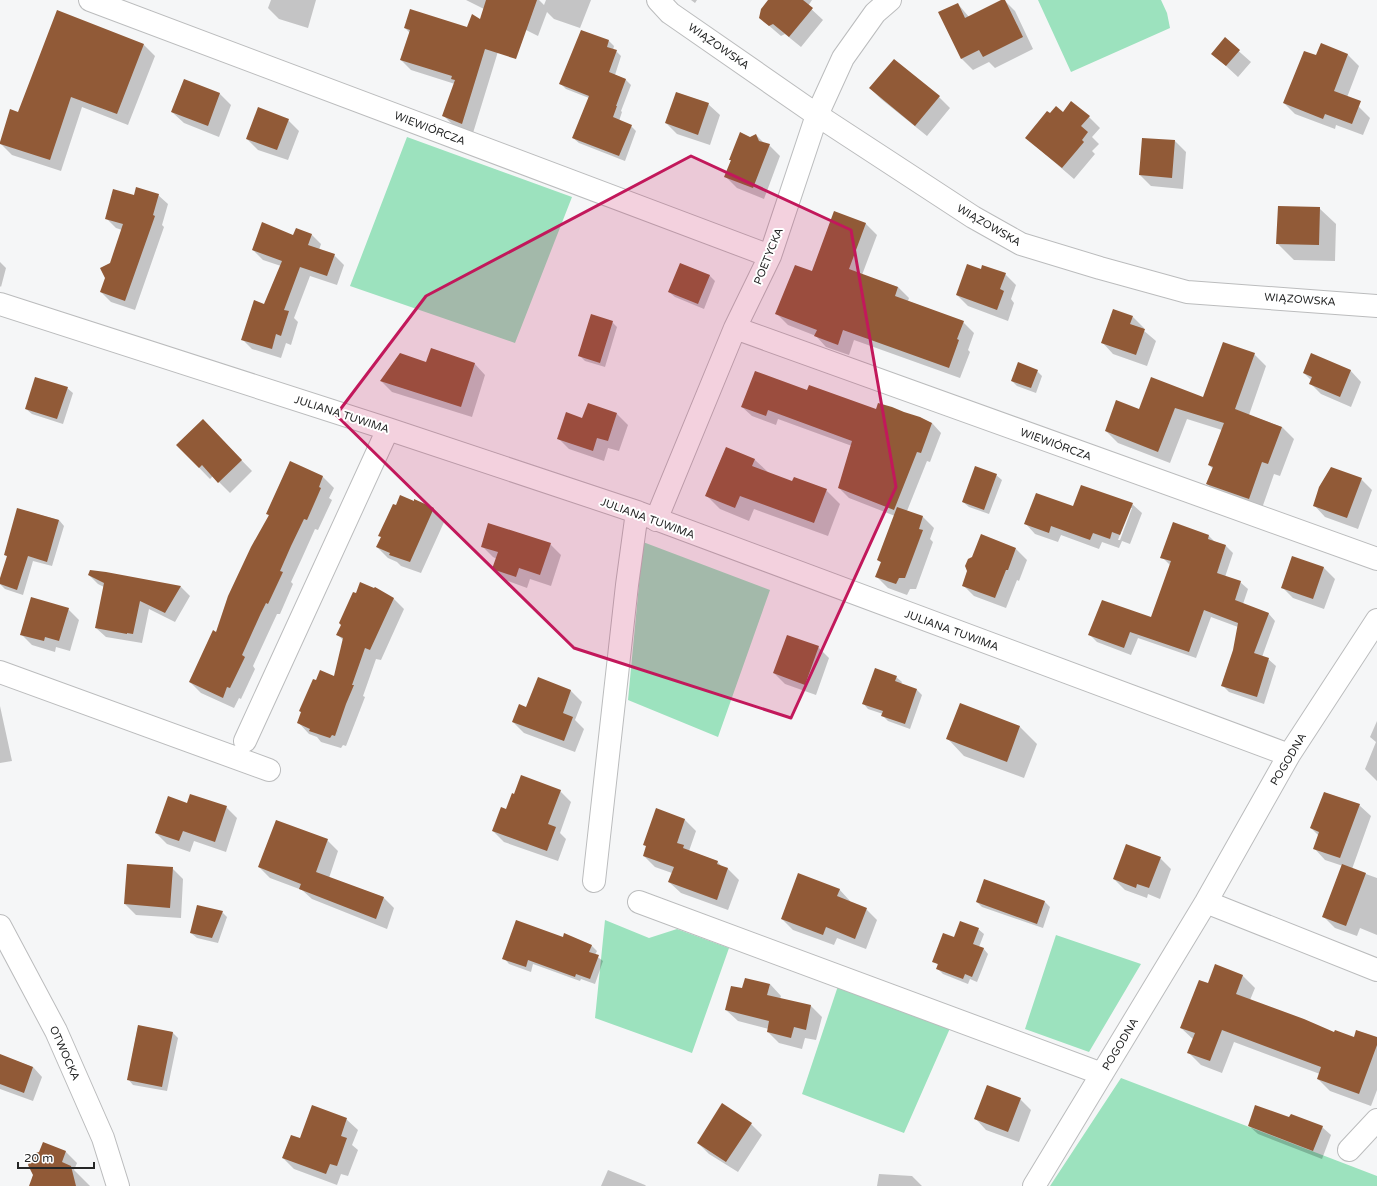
<svg xmlns="http://www.w3.org/2000/svg" width="1377" height="1186" font-family="'Varela Round',sans-serif">
	<style>
		.green { fill: #9ce2be }
		.shadow { fill: #0003; fill-rule: evenodd }
		.building { fill: #915a37 }
		.lines { fill: none; stroke-linecap: round; stroke-linejoin: round }
		.minor-casing { stroke: #bbbcbd; stroke-width: 24 }
		.minor { stroke: #fff; stroke-width: 22 }
		.marked { fill: #c2185b; fill-opacity: 0.2; stroke: #c2185b; stroke-width: 3; stroke-linejoin: round }
		.labels { text-anchor: middle; stroke-width: 4; stroke-linejoin: round; paint-order: stroke }
		.street-label { font-size: 11px; fill: #252626; stroke: #fff }
	</style>
	<rect width="100%" height="100%" fill="#f5f6f7"/>
	<path class="green" d="M1038,0H1161L1167,13L1170,28L1071,72Z
		M407,137L572,197L515,343L350,286Z
		M643,542L770,590L718,737L628,700Z
		M605,920L649,938L677,929L729,948L692,1053L595,1018Z
		M1056,935L1141,964L1089,1052L1025,1029Z
		M838,986L951,1026L904,1133L802,1094Z
		M1121,1078L1377,1176V1186H1050Z"/>
	<path class="shadow" d="M271,0H316L308,28L279,19L268,8Z
		M466,0H539L544,5L546,0H591L580,28L554,19L547,12L538,36Z
		M691,0H697L695,3Z
		M770,0H812L808,6L823,20L801,47L785,34L781,36L760,18Z
		M1004,0L1015,11L1033,49L995,68L989,62L973,70L962,59L940,13L958,4L969,17Z
		M405,28L500,45L473,133L454,126L444,116L455,84L411,70L401,60L410,33Z
		M581,32L609,41L614,46L613,50L616,51L621,56L615,75L625,79L631,85L621,111L622,112L619,121L631,126L636,131L625,161L579,143L573,138L589,98L566,89L561,84Z
		M1225,39L1251,62L1238,77L1213,54Z
		M1321,44L1348,55L1359,66L1346,100L1359,107L1370,118L1363,135L1336,125L1335,129L1295,114L1284,103L1316,57Z
		M144,45L155,56L128,125L82,107L61,171L12,155L1,144L19,113Z
		M184,81L220,94L231,105L219,137L184,123L172,112Z
		M870,88L939,97L950,108L927,136L881,99Z
		M708,104L720,115L710,145L677,134L666,123Z
		M1063,113L1089,117L1100,128L1092,137L1099,144L1092,151L1095,154L1074,179L1038,148L1027,137Z
		M288,120L299,131L288,160L258,150L247,139Z
		M756,135L765,144L769,145L780,156L764,199L737,188L726,177L732,161L730,160L750,138Z
		M1175,141L1186,152L1183,189L1151,186L1140,175Z
		M158,195L168,204L162,225L164,227L135,310L111,302L101,292L122,230L116,228L106,218L135,196Z
		M1319,208L1336,224L1335,261L1294,260L1277,243Z
		M835,213L866,224L877,235L862,275L898,287L909,298L908,301L963,322L974,333L968,350L970,352L960,378L854,340L849,355L826,347L816,336L788,325L777,314L812,272Z
		M311,234L321,244L319,250L334,255L344,265L337,285L310,276L294,318L298,322L291,345L286,343L281,358L252,349L243,340L265,305L281,266L263,260L253,250L294,236Z
		M0,262L6,268L1,287L0,286Z
		M681,264L710,276L715,281L704,309L675,297L669,292Z
		M981,271L1005,274L1016,285L1011,299L1014,303L1008,321L968,306L957,295Z
		M1133,317L1144,328L1143,330L1156,341L1147,366L1113,354L1102,342Z
		M612,322L617,327L605,367L585,361L579,355Z
		M1254,354L1266,366L1249,415L1282,427L1294,439L1280,476L1274,474L1261,511L1220,496L1207,484L1213,469L1209,465L1222,430L1187,419L1170,463L1118,443L1106,431L1139,410L1204,398Z
		M427,363H474L485,375L472,417L392,392L381,381Z
		M1350,370L1361,382L1351,407L1321,394L1310,383L1311,380L1304,373Z
		M1037,371L1042,376L1036,393L1017,386L1012,381Z
		M67,388L73,393L63,424L32,414L26,409Z
		M808,391L876,410L932,423L941,433L930,462L927,461L907,511L923,517L934,528L930,539L933,542L916,589H910L907,595L888,588L877,577L882,563L878,560L895,516L849,498L839,488L852,446L778,419L776,425L752,416L742,407Z
		M617,414L628,425L619,451L608,448L604,461L569,449L558,438Z
		M214,432L252,471L230,493L213,476L210,479L177,445Z
		M726,448L755,460L769,473L793,483L826,490L840,504L828,536L754,509L749,521L720,509L706,495Z
		M290,462L323,477L334,488L329,498L332,500L318,530L315,529L302,558L291,582L293,584L280,614H277L253,666L255,669L241,699L239,698L234,708L201,693L190,682L217,633L269,516L267,513Z
		M996,475L1002,480L989,514L969,507L963,502Z
		M1361,479L1372,490L1358,529L1325,517L1314,505Z
		M415,500L434,509L445,520L421,573L401,566L397,562L388,558L377,547L396,506L415,502Z
		M1132,504L1142,513L1130,544L1122,541L1119,548L1102,542L1099,549L1061,535L1058,542L1035,534L1026,524L1074,507ZM1130,508H1132L1120,540H1118Z
		M18,509L59,520L64,526L52,566L33,561L23,595L5,589L0,584L8,557L5,555Z
		M1209,536L1215,542L1226,546L1233,553L1225,577L1240,582L1248,589L1243,604L1268,613L1275,621L1262,657L1268,659L1276,666L1264,704L1229,692L1222,685L1234,650L1238,627L1211,617L1196,658L1138,638L1131,655L1097,642L1090,635L1152,619L1170,565L1162,557Z
		M550,544L561,555L551,586L530,579L527,588L505,580L494,569L497,559L493,557L482,546Z
		M1016,549L1027,560L1019,581L1017,580L1006,608L974,596L963,585Z
		M1292,557L1324,568L1335,579L1324,609L1293,598L1282,587Z
		M89,575L181,587L190,596L175,622L149,609L142,643L106,637L96,628L104,587L98,584Z
		M393,598L404,609L381,660L376,659L363,696L365,697L346,746L343,745L341,748L321,742L317,737L309,734L298,722L302,713L300,711L335,678L344,641L338,635Z
		M68,609L79,620L70,651L56,647L55,652L32,645L21,634Z
		M818,647L829,658L816,695L785,684L774,673Z
		M896,677L902,682L901,684L917,690L922,695L910,729L888,721L883,716V714L868,709L863,703Z
		M538,679L571,691L582,702L575,720L584,729L575,752L524,733L513,722L527,708Z
		M960,705L1020,727L1037,744L1024,778L964,756L948,739Z
		M0,706L12,761L0,763Z
		M1377,721V781L1365,769L1376,742L1370,737Z
		M560,791L571,802L560,833L566,839L558,861L504,842L493,831L515,795Z
		M187,804L226,807L237,818L226,852L194,841L190,852L167,844L156,833Z
		M1359,805L1371,816L1352,869L1377,878V935L1360,928L1357,936L1335,928L1324,917L1343,866L1325,860L1314,848L1319,836L1311,828Z
		M657,810L685,820L696,831L689,851L717,861L723,868L728,869L739,880L728,910L681,893L669,882L672,873L655,867L644,856Z
		M327,840L338,851L329,878L383,897L394,908L387,929L312,899L302,890L270,878L259,867Z
		M1160,858L1171,869L1160,899L1148,894L1147,898L1125,890L1114,879Z
		M172,868L183,879L181,918L136,915L125,904Z
		M839,889L850,901V902L866,909L877,920L866,949L837,938L834,945L793,930L782,919Z
		M977,902H1045L1050,907L1043,928L982,907Z
		M222,912L227,917L218,943L197,938L191,933Z
		M978,929L984,934L979,947L983,948L988,954L977,982L970,979L968,984L943,974L938,969L939,966L934,961Z
		M563,938L591,945L597,951L595,955L603,961L595,984L581,979L580,981L533,964L531,972L509,964L504,958Z
		M1242,975L1255,988L1250,1000L1334,1034L1354,1039L1377,1038V1090L1371,1106L1330,1091L1318,1079L1320,1074L1234,1042L1222,1073L1201,1065L1188,1052L1194,1040L1181,1028L1208,984Z
		M770,984L781,996L780,999L811,1006L822,1017L816,1040L805,1038L802,1049L779,1043L768,1032L769,1029L738,1021L726,1010Z
		M138,1026L173,1033L178,1038L167,1091L133,1085L128,1079Z
		M0,1055L33,1067L42,1077L33,1101L0,1089Z
		M1020,1099L1031,1110L1019,1142L986,1130L975,1118Z
		M346,1119L358,1130L352,1145L358,1150L348,1176L341,1174L337,1185L294,1169L283,1158L300,1139Z
		M1290,1119L1322,1127L1331,1135L1322,1159L1258,1134L1249,1126Z
		M751,1124L762,1135L738,1172L709,1154L698,1143Z
		M40,1152H66L77,1163L74,1170L90,1186H30Z
		M608,1170L645,1185L646,1186H601Z
		M879,1174L912,1176L922,1186H877Z"/>
	<path class="building" d="M486,0H537L516,59L485,49L462,124L442,116L455,80L451,79L452,76L400,60L410,30L404,28L410,9L467,27L472,14L480,19Z
		M768,0H803L813,8L789,37L773,24L769,26L759,18L761,9Z
		M1001,0H1005L1023,37L983,57L979,50L961,59L938,12L958,3L965,18Z
		M57,10L144,44L117,114L71,97L50,160L0,144V142L10,109L18,112Z
		M581,30L609,40L607,47L617,50L609,72L626,79L616,106H617L613,117L632,125L619,156L572,138L589,96L559,84Z
		M1225,37L1240,50L1226,66L1211,54Z
		M1321,43L1348,54L1334,91L1361,101L1352,124L1325,114L1323,119L1283,103L1304,51L1316,55Z
		M894,59L940,96L915,126L869,88Z
		M184,79L220,93L208,126L171,112Z
		M676,92L709,103L698,135L665,123Z
		M1071,101L1090,116L1081,126L1088,132L1082,140L1084,142L1062,168L1025,138L1047,111L1050,113L1056,106L1063,112Z
		M258,107L289,119L277,150L246,139Z
		M740,132L750,137L756,134L759,141L770,144L753,188L724,177L731,160H729Z
		M1142,138L1175,140L1172,178L1139,175Z
		M136,187L159,194L153,215L155,216L125,301L100,292L105,278L100,268L110,263L123,224L105,219L113,189L134,195Z
		M1278,206L1320,207L1319,245L1276,244Z
		M834,211L866,223L849,269L898,287L895,296L964,321L957,339L959,340L949,368L843,330L838,345L814,336L817,330L775,314L795,265L812,271Z
		M262,222L293,235L296,228L312,234L308,245L335,254L327,276L300,267L284,310L289,311L281,336L276,334L272,349L241,340L254,300L264,304L282,261L252,250Z
		M680,263L710,275L698,304L668,292Z
		M967,264L981,269L982,265L1006,273L1000,289L1004,291L997,310L956,295Z
		M1113,309L1133,316L1130,324L1145,329L1136,355L1101,343Z
		M591,314L613,321L600,363L578,356Z
		M1223,342L1255,353L1235,409L1282,427L1268,464L1262,462L1249,499L1206,484L1213,467L1208,465L1224,423L1175,408L1158,452L1105,431L1116,400L1139,409L1151,377L1203,397Z
		M431,348L475,363L461,407L380,381L400,353L426,362Z
		M1311,353L1351,370L1340,397L1309,384L1312,377L1303,373Z
		M1018,362L1038,370L1031,388L1011,381Z
		M755,371L807,390L809,385L876,409L878,403L892,407L904,412L920,417L932,423L921,453L917,452L894,510L838,488L852,441L768,410L766,416L741,407Z
		M35,377L68,387L57,419L25,409Z
		M588,403L617,413L608,441L597,438L593,451L557,439L566,412L582,418Z
		M203,419L242,460L218,483L202,465L199,468L176,445Z
		M726,447L755,459L752,466L792,481L794,477L827,489L814,523L740,496L735,508L705,496Z
		M290,461L323,476L319,487L321,488L307,520L304,519L291,546L280,571L283,572L268,604L266,603L261,613L242,655L245,657L230,688L227,687L223,698L189,682L213,630L216,632L228,596L251,547L269,515L266,514Z
		M975,466L997,474L984,510L962,502Z
		M1331,467L1362,478L1347,518L1313,506L1319,487Z
		M1081,485L1133,503L1120,535L1112,532L1110,539L1093,533L1090,540L1051,526L1049,533L1024,524L1036,493L1073,506Z
		M400,495L414,501V499L434,508L410,562L389,555L390,553L376,547L381,537L378,536L387,517L393,504L396,505Z
		M897,507L923,516L919,529L923,530L905,578H899L896,584L875,577L881,562L877,560Z
		M17,508L59,520L47,562L28,556L17,590L0,584V578L7,556L4,555Z
		M1173,522L1209,535L1208,539L1226,545L1217,573L1241,581L1235,600L1269,613L1254,653L1269,658L1257,697L1221,686L1233,650L1238,623L1204,610L1189,652L1130,632L1124,648L1088,635L1102,600L1151,617L1171,561L1160,558Z
		M488,523L551,543L540,575L519,568L516,577L492,569L498,552L481,547Z
		M981,534L1016,548L1008,570H1006L995,598L962,586L967,571L965,566L968,559L972,557Z
		M1292,556L1324,567L1313,599L1281,588Z
		M90,570L106,572L181,586L165,613L140,601L133,634L127,633V634L95,628L104,583L88,575Z
		M360,582L374,588L375,587L394,598L370,650L365,648L352,685H354L346,704L335,736L332,735L330,738L309,731L310,729L297,723L301,712L299,711L313,679L316,680L320,670L334,676L343,638L336,635L341,625L339,623L353,592L356,593Z
		M31,597L69,608L59,641L45,637L44,641L20,635Z
		M787,635L819,646L805,685L773,673Z
		M875,668L897,676L895,681L917,689L905,724L881,716L883,711L862,704Z
		M538,677L571,690L563,713L573,717L564,741L512,722L519,704L526,707Z
		M960,703L1020,726L1007,762L946,739Z
		M521,775L561,790L548,824L556,827L547,851L492,831L501,807L506,809L512,793L514,794Z
		M1324,792L1360,804L1340,858L1313,849L1319,832L1310,828Z
		M190,794L227,806L215,842L183,831L179,841L155,833L168,796L187,803Z
		M656,808L685,819L677,843L684,845L683,848L718,861L717,864L728,868L717,900L668,882L674,867L643,856L646,846L643,845Z
		M276,820L328,839L316,872L384,897L376,919L299,889L301,884L258,867Z
		M1126,844L1161,857L1149,888L1137,884L1136,888L1113,879Z
		M127,864L173,867L170,908L124,904Z
		M1342,864L1366,873L1346,926L1322,917Z
		M798,873L840,889L837,896L867,908L855,939L826,927L823,935L781,919Z
		M984,879L1045,901L1037,924L976,902Z
		M197,905L223,911L212,938L190,933Z
		M516,920L563,937L564,933L592,945L589,952L599,955L590,979L576,974L575,977L528,960L526,967L502,959Z
		M960,921L979,928L973,944L984,948L972,977L965,974L963,979L936,969L938,964L932,962L943,933L954,937Z
		M1215,964L1243,975L1236,994L1304,1019L1334,1032L1335,1030L1354,1037L1356,1030L1377,1037V1045L1359,1094L1317,1079L1321,1067L1222,1030L1210,1061L1187,1053L1195,1033L1180,1028L1199,980L1208,983Z
		M745,978L770,984L767,995L811,1005L806,1030L794,1027L791,1038L767,1032L769,1021L725,1010L731,986L742,988Z
		M138,1025L173,1032L162,1087L127,1080Z
		M0,1054L33,1067L24,1093L0,1084Z
		M987,1085L1021,1098L1008,1132L974,1119Z
		M722,1103L752,1123L726,1162L697,1143Z
		M312,1105L347,1118L341,1136L347,1138L337,1166L330,1164L326,1174L282,1158L291,1135L300,1138Z
		M1255,1105L1289,1117L1291,1114L1323,1126L1313,1151L1248,1126Z
		M43,1142L66,1151L62,1162L71,1166L76,1186H29L33,1175L28,1165L32,1154L39,1152Z"/>
	<g class="lines">
		<defs>
			<path id="minor" d="M90,0L770,256
				M658,0L670,13L817,115L973,217L1021,244L1100,268L1187,292L1377,306
				M0,304L388,429L637,512L1289,755
				M735,328L1377,559
				M656,520L735,328L770,256L817,115L843,58L875,13L890,0
				M0,672L269,770
				M245,741L388,429
				M594,881L627,585L637,512
				M639,902L1102,1074
				M1206,902L1377,970
				M0,926L56,1031L103,1138L118,1186
				M1349,1150L1377,1120
				M1034,1186L1206,902L1289,755L1377,620"/>
		</defs>
		<use href="#minor" class="minor-casing"/>
		<use href="#minor" class="minor"/>
	</g>
	<path class="marked" d="M691,156L851,230L896,487L791,718L574,648L336,415L426,296Z"/>
	<g class="labels">
		<g class="street-label">
			<text transform="translate(719 46) rotate(35)" y="4">WIĄZOWSKA</text>
			<text transform="translate(430 128) rotate(21)" y="4">WIEWIÓRCZA</text>
			<text transform="translate(989 225) rotate(30)" y="4">WIĄZOWSKA</text>
			<text transform="translate(768 256) rotate(-68)" y="4">POETYCKA</text>
			<text transform="translate(1300 299) rotate(4)" y="4">WIĄZOWSKA</text>
			<text transform="translate(342 414) rotate(18)" y="4">JULIANA TUWIMA</text>
			<text transform="translate(1056 444) rotate(20)" y="4">WIEWIÓRCZA</text>
			<text transform="translate(648 518) rotate(20)" y="4">JULIANA TUWIMA</text>
			<text transform="translate(952 630) rotate(20)" y="4">JULIANA TUWIMA</text>
			<text transform="translate(1288 759) rotate(-59)" y="4">POGODNA</text>
			<text transform="translate(1120 1044) rotate(-59)" y="4">POGODNA</text>
			<text transform="translate(65 1053) rotate(66)" y="4">OTWOCKA</text>
		</g>
	</g>
	<path d="M18 1162v6h76v-6" fill="none" stroke="#252626" stroke-width="2"/>
	<text x="24" y="1162" font-size="12" fill="#252626" stroke="#ffffff" stroke-width="3" paint-order="stroke">20 m</text>
</svg>
